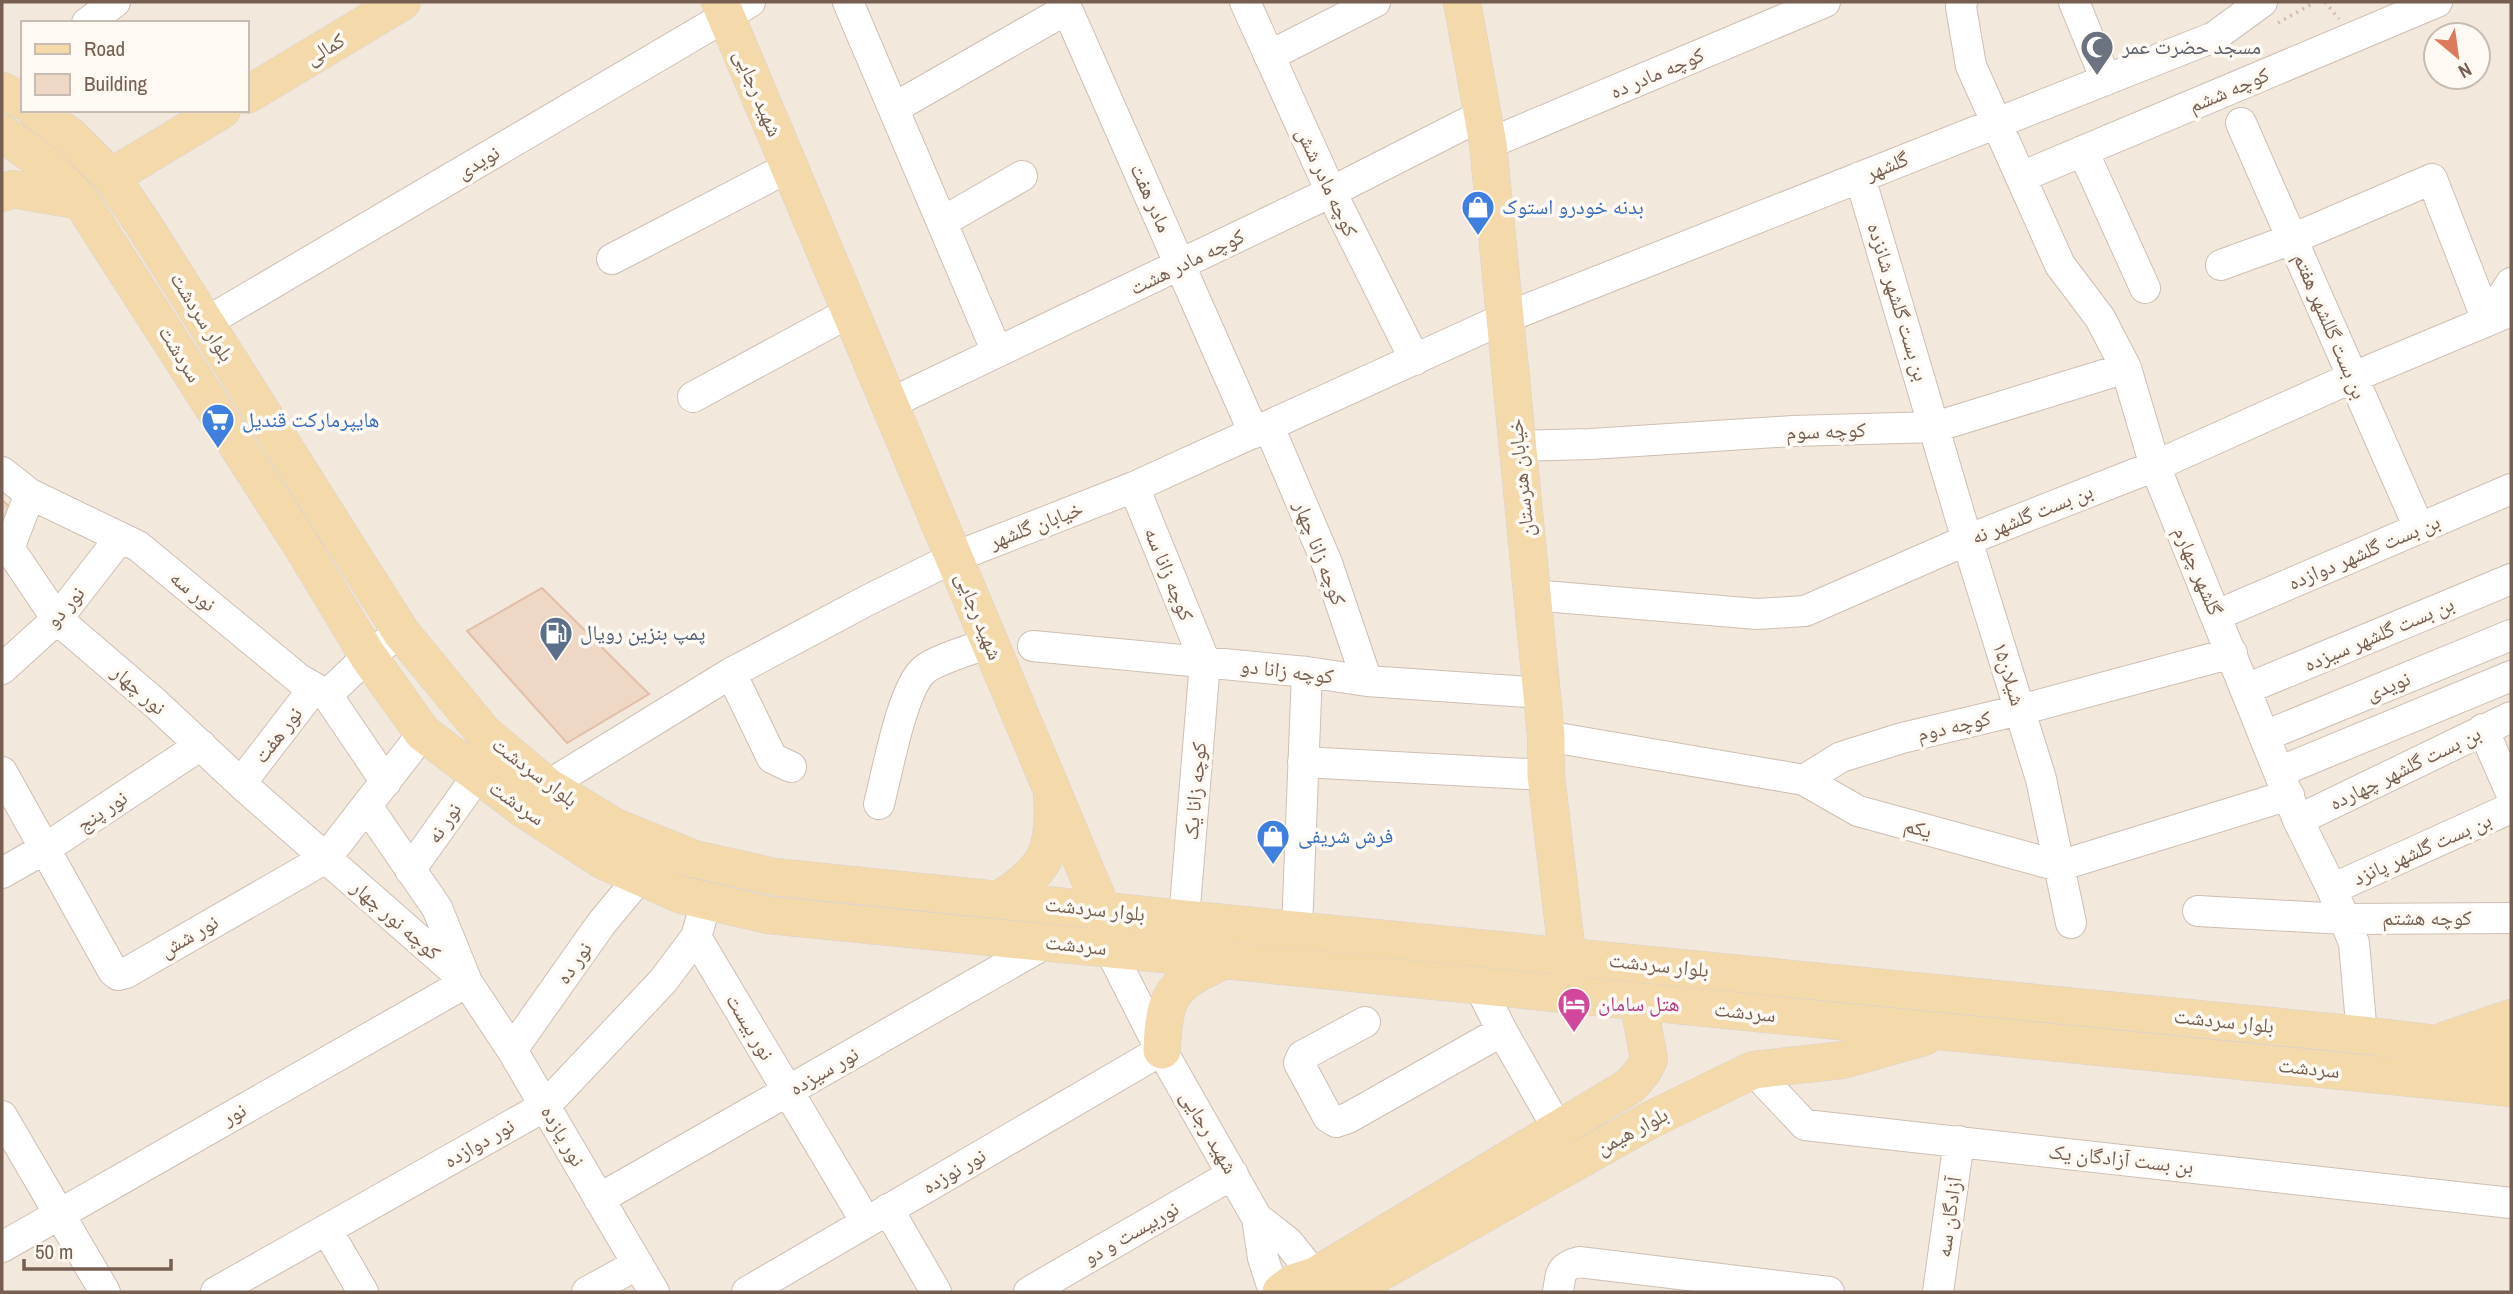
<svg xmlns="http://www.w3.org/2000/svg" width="2513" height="1294" font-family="'Archivo Narrow','Noto Naskh Arabic',sans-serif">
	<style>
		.residential { fill: #f3e8dc; fill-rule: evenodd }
		.building { fill: #efd7c6; stroke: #e1bea8; stroke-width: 2 }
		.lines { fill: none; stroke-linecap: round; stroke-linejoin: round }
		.minor-casing { stroke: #cebfb2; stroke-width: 32 }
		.major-casing { stroke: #d9d2ce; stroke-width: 38 }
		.path { stroke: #d5baa9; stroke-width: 3.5; stroke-dasharray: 2 5; stroke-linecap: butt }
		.minor { stroke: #fff; stroke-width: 30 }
		.major { stroke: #f4daab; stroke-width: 37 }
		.labels { text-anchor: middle; stroke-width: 7; stroke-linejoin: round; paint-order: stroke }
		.worship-label { font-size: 21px; fill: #5b616d; stroke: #fefaf3; text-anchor: start }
		.street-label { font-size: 21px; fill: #765e50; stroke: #fefaf3 }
		.shop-label { font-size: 21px; fill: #366cbe; stroke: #fefaf3; text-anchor: start }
		.service-label { font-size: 21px; fill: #4e5e75; stroke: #fefaf3; text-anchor: start }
		.hotel-label { font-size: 21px; fill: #b23c85; stroke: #fefaf3; text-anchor: start }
	</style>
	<rect width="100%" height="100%" fill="#fcf6ed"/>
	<path class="residential" d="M2,2H2511V1292H2ZM23,23H247V110H23ZM2436,35H2478V77H2436Z"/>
	<path class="building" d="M2,500L12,509L2,528Z
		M542,588L649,694L567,743L467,631Z"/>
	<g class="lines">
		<defs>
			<path id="minor" d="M848,2L997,352
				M1064,2L1254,433
				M1245,2L1331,192L1415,360
				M1962,2L1961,7L1971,66L2060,265L2100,318L2126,368L2155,466L2298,820L2332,889L2354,943L2362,1035
				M2074,2L2106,80
				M87,23L115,2
				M1269,56L1375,2
				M894,108L1067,9
				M2241,123L2419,528
				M1488,144L1825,2
				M2083,151L2145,288
				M1860,177L1967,540L2041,779L2071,923
				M2021,177L2437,2
				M942,222L1022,176
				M612,259L789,167
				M2221,265L2292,239L2432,179L2487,320
				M2487,320L2511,283
				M205,323L750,2
				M693,397L850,312
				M889,404L1331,192L1482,115
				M1269,427L1327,563L1367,681
				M1517,446L1591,444L1793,431L1935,427L2126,368
				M2,472L30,494L138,546L299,679L327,695L368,656L401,632
				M1134,487L1205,662L1184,919
				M30,494L11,543V551L57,619L155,703L246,788L467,982
				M1532,595L1757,614L1805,611L1967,540L2155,466L2351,378L2511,311
				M2217,615L2511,489
				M1033,646L1307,672L1367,681L1542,693
				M2,669L57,619L120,538
				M731,673L772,758L791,767
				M2246,689L2511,579
				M327,695L386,782
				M2483,729L2511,793
				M1546,736L1804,780L1858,811L2059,866L2289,795
				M2265,736L2511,635
				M1303,762L1546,775
				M2,772L113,971L118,975L126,973L326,858L423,733
				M2279,772L2511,676
				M1804,780L1841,757L1902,738L2020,710L2232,653
				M241,783L314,688
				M547,786L731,673L868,600L955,557L1134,487L1505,318L2214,37L2262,2
				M879,804C887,774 902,688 924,670C935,660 973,649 989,643
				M367,806L437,908L467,982L512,1050L654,1292
				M2298,820L2511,717
				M410,870L478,775
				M2,873L46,848L201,745
				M2332,889L2511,808
				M2198,911L2344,919L2511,918
				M701,920L696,937L866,1222
				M1297,929L1307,672
				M1109,948L1154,1037L1257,1218L1263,1258L1274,1292
				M1479,985L1502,1031L1558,1129
				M1365,1022L1302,1056L1299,1063L1328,1117L1336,1122L1348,1118L1502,1031
				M512,1050L601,924L639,878
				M1753,1070L1805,1125L2511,1203
				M2,1116L105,1292
				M599,1199L1048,942
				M888,1209L936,1292
				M1257,1218L1288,1242L1315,1276
				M327,1230L363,1292
				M2,1247L467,982
				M216,1292L545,1106L663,981L696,937
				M587,1292L638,1264
				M747,1292L1162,1050
				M1029,1292L1233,1174
				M1558,1292C1561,1274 1559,1267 1579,1262L1829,1292
				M1938,1292L1959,1141"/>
			<path id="major" d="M720,2L1102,909L1106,930
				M1462,2L1488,144L1546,736V775L1570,979
				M2,91L23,101
				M247,95L402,2
				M35,110L70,136L111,177L143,224L401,632L484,733L547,786L617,828L694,859L775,877L1184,919L2362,1035L2511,1053
				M2,133L45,164L81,201L303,548L368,656L423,733L525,810L604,861L682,895L768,915L2511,1088
				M111,177L222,110
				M2,193L13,189L81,201
				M1000,899C1044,872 1056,851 1052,798
				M2446,1040L2511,1018
				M1162,1050C1164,993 1173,983 1225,960
				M1315,1276L1630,1086L1643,1071L1649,1059L1638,1001
				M1281,1292L1293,1283L1315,1276L1326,1292
				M1345,1292L1650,1120L1753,1070L1843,1060L1924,1037"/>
		</defs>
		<use href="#minor" class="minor-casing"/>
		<use href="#major" class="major-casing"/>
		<path class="path" d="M2325,2L2339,19
			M2278,23L2315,2"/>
		<use href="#minor" class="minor"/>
		<use href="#major" class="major"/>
	</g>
	<defs>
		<symbol id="mosque-pin" viewBox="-11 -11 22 30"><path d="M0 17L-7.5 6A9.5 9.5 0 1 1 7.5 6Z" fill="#6b7280" stroke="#fefaf3"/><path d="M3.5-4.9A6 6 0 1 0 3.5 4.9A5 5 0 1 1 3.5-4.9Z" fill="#fff"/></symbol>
		<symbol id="shop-pin" viewBox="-11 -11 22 30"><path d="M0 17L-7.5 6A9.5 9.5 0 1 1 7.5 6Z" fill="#3f7fe0" stroke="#fefaf3"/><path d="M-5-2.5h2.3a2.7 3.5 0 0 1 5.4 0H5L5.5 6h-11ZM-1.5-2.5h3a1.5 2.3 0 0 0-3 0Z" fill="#fff"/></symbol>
		<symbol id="supermarket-pin" viewBox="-11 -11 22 30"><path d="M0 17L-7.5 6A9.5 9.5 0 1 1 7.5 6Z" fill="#3f7fe0" stroke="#fefaf3"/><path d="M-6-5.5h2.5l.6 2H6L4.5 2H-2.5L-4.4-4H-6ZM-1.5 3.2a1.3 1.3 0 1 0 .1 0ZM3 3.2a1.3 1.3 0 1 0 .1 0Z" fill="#fff"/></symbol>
		<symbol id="fuel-pin" viewBox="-11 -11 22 30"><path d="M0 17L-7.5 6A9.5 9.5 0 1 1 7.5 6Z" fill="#5c6f8a" stroke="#fefaf3"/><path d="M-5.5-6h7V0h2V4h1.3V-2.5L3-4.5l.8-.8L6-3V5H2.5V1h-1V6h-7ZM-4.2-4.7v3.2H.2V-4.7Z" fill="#fff"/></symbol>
		<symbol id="hotel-pin" viewBox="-11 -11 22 30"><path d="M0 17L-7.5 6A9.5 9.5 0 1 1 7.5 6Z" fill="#d1479c" stroke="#fefaf3"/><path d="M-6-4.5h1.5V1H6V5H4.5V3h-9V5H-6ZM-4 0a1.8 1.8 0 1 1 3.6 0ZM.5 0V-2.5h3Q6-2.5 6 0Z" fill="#fff"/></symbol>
	</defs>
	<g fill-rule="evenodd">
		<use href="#mosque-pin" x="2078" y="28" width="38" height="52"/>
		<use href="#shop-pin" x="1459" y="188" width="38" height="52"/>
		<use href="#supermarket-pin" x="199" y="401" width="38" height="52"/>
		<use href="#fuel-pin" x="537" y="614" width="38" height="52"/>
		<use href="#shop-pin" x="1254" y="817" width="38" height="52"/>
		<use href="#hotel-pin" x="1555" y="985" width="38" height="52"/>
	</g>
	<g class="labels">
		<g class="worship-label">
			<text x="2122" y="54">مسجد حضرت عمر</text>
		</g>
		<g class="street-label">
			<text transform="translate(325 49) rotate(-31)" y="7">کمالی</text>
			<text transform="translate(1657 73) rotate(-23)" y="7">کوچه مادر ده</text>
			<text transform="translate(2229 90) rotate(-23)" y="7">کوچه ششم</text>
			<text transform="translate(758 93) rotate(67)" y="7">شهید رجایی</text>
			<text transform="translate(478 162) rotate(-30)" y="7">نویدی</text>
			<text transform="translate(1887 166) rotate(-22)" y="7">گلشهر</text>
			<text transform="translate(1327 182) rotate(65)" y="7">کوچه مادر شش</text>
			<text transform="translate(1151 198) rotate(66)" y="7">مادر هفت</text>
			<text transform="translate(1187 262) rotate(-26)" y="7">کوچه مادر هشت</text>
			<text transform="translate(1898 302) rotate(73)" y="7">بن بست گلشهر شانزده</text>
			<text transform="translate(202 317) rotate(58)" y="7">بلوار سردشت</text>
			<text transform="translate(2330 326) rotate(67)" y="7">بن بست گللشهر هفتم</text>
			<text transform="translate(180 354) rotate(58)" y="7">سردشت</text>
			<text transform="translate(1826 431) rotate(-2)" y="7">کوچه سوم</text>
			<text transform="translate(1521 478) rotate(-96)" y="7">خیابان هنرستان</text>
			<text transform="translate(2032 514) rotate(-22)" y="7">بن بست گلشهر نه</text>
			<text transform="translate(1036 525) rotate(-21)" y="7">خیابان گلشهر</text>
			<text transform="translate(2364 552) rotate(-23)" y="7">بن بست گلشهر دوازده</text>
			<text transform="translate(1320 553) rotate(69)" y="7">کوچه زانا چهار</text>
			<text transform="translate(2198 571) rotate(67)" y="7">گلشهر چهارم</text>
			<text transform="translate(1169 574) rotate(68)" y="7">کوچه زانا سه</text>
			<text transform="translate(193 591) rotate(39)" y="7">نور سه</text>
			<text transform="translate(65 607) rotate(-49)" y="7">نور دو</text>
			<text transform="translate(979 616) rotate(68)" y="7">شهید رجایی</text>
			<text transform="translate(2379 634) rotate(-23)" y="7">بن بست گلشهر سیزده</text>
			<text transform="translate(1287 671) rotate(7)" y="7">کوچه زانا دو</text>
			<text transform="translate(2009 674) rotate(73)" y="7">شیلان۱۵</text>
			<text transform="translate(2388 686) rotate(-22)" y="7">نویدی</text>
			<text transform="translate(139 690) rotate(41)" y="7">نور چهار</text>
			<text transform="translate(1954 726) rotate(-13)" y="7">کوچه دوم</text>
			<text transform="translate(278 735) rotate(-52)" y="7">نور هفت</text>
			<text transform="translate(2405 768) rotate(-26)" y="7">بن بست گلشهر چهارده</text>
			<text transform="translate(535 772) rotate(37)" y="7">بلوار سردشت</text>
			<text transform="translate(1195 791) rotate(-85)" y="7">کوچه زانا یک</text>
			<text transform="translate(517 803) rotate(35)" y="7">سردشت</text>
			<text transform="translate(102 811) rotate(-34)" y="7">نور پنج</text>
			<text transform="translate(444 823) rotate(-55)" y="7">نور نه</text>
			<text transform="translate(1918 828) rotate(16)" y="7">یکم</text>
			<text transform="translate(2422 849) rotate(-24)" y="7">بن بست گلشهر پانزد</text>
			<text transform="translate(1095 909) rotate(6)" y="7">بلوار سردشت</text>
			<text x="2427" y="925">کوچه هشتم</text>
			<text transform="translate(396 920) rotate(41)" y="7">کوچه نور چهار</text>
			<text transform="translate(189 936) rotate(-30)" y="7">نور شش</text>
			<text transform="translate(1076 945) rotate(6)" y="7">سردشت</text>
			<text transform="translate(574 963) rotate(-55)" y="7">نور ده</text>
			<text transform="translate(1659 965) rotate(6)" y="7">بلوار سردشت</text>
			<text transform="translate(1745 1012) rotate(6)" y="7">سردشت</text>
			<text transform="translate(2224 1021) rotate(6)" y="7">بلوار سردشت</text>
			<text transform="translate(750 1027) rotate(59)" y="7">نور بیست</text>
			<text transform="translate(2309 1068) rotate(6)" y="7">سردشت</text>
			<text transform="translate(824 1071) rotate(-30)" y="7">نور سیزده</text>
			<text transform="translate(234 1114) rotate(-29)" y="7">نور</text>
			<text transform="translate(1632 1131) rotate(-28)" y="7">بلوار هیمن</text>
			<text transform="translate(1209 1132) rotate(60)" y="7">شهید رجایی</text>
			<text transform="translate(563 1136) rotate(60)" y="7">نور یازده</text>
			<text transform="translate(479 1143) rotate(-30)" y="7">نور دوازده</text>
			<text transform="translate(2121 1159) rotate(6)" y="7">بن بست آزادگان یک</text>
			<text transform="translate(954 1171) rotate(-30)" y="7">نور نوزده</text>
			<text transform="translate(1949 1217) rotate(-82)" y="7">آزادگان سه</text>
			<text transform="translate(1131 1233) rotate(-30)" y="7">نوربیست و دو</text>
		</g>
		<g class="shop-label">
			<text x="1502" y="214">بدنه خودرو استوک</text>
			<text x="242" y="427">هایپرمارکت قندیل</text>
			<text x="1298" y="843">فرش شریفی</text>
		</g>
		<g class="service-label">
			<text x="580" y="640">پمپ بنزین رویال</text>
		</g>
		<g class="hotel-label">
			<text x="1598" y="1011">هتل سامان</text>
		</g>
	</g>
	<rect width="2513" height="1294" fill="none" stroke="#765e50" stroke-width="7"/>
	<rect x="21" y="21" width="228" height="91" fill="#fefaf3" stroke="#c8bcb2" stroke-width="2"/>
	<rect x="35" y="44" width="35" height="10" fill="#f4daab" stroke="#c8bcb2" stroke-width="2"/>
	<text x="84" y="56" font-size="21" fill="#765e50">Road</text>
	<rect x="35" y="74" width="35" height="21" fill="#efd7c6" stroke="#c8bcb2" stroke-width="2"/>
	<text x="84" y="91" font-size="21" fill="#765e50">Building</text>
	<g transform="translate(2457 56) rotate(151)"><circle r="33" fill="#fefaf3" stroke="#c8bcb2" stroke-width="2"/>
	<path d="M0-5L12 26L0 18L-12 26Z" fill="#dc7a5c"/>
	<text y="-10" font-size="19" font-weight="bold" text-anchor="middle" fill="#765e50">N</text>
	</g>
	<path d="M24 1259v10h147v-10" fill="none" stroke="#765e50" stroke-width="3.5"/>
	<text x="35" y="1259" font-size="21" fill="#765e50" stroke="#fefaf3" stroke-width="5" paint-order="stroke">50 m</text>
</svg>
